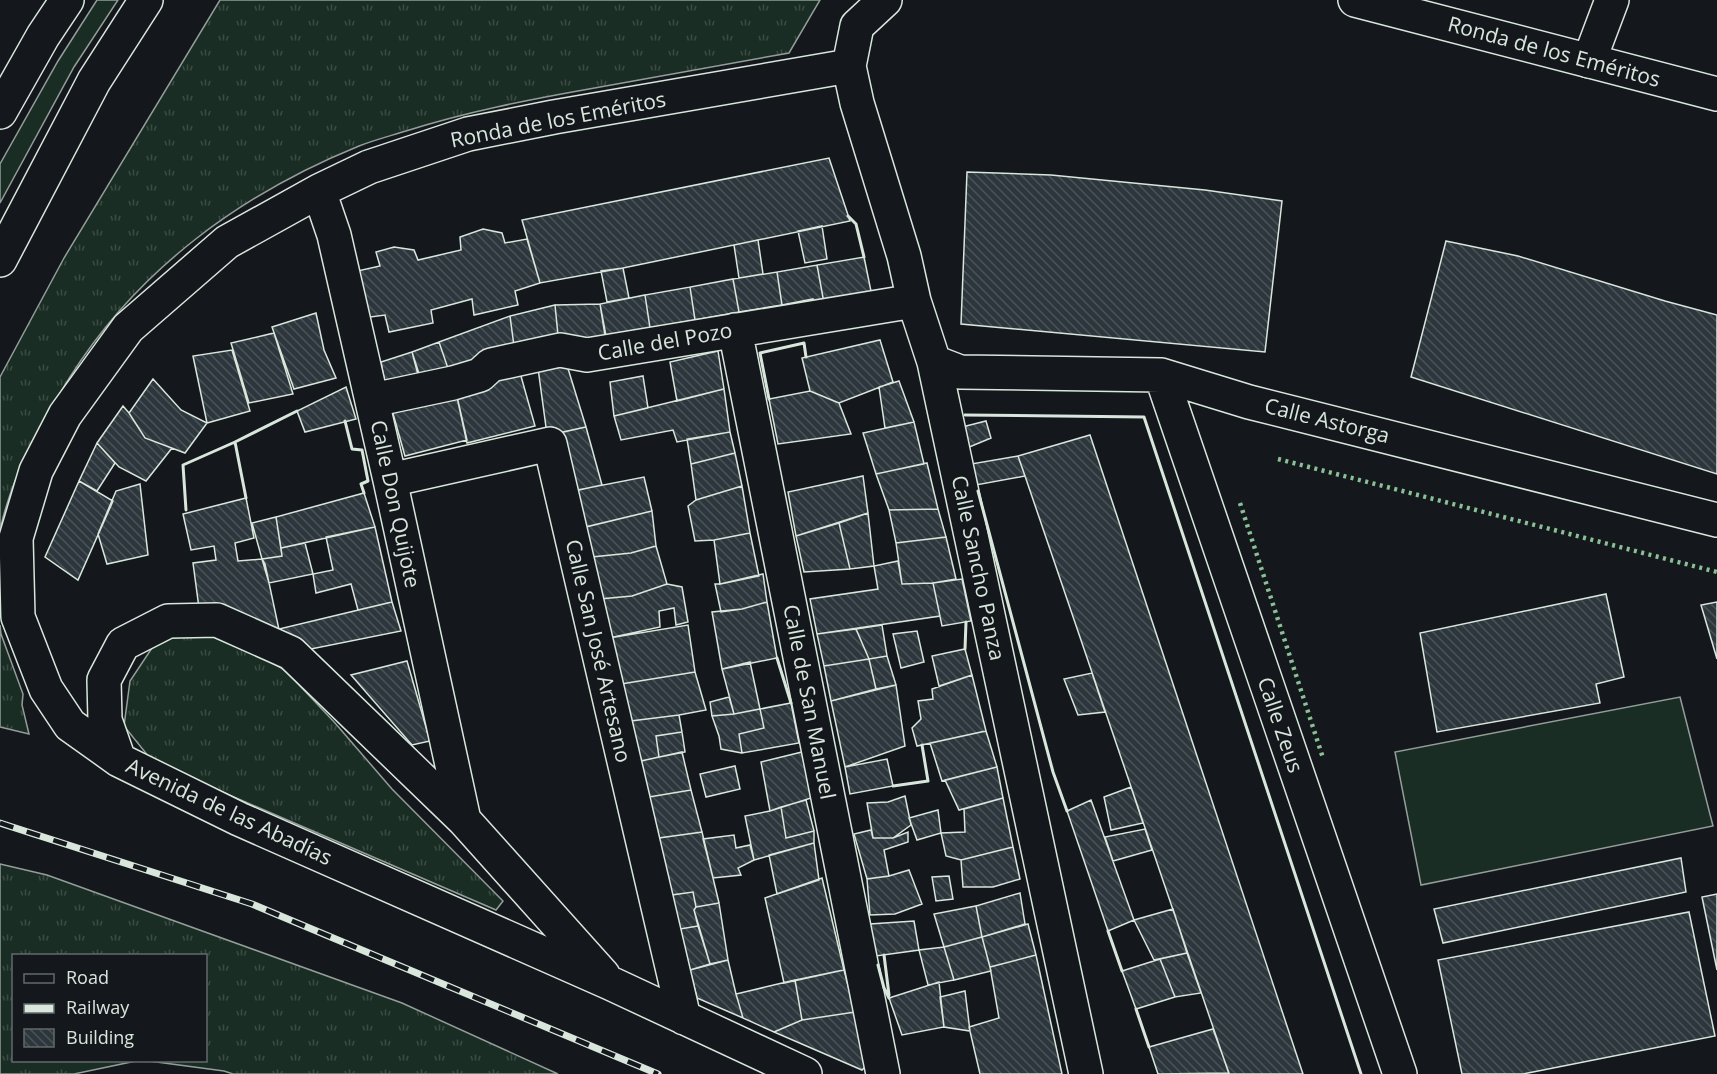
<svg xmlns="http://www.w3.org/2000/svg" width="1717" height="1074" font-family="'Open Sans',sans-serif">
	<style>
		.grass { fill: url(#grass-tufts); stroke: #939e99; stroke-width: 1.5 }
		.garden { fill: #1a2d24; stroke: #939e99; stroke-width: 1.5 }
		.building { fill: url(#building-back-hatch); stroke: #d8e6dc; stroke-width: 1.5 }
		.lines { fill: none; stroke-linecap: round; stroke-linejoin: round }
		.minor-casing { stroke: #d8e6dc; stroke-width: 36 }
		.major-casing { stroke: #d8e6dc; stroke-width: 36 }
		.minor { stroke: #14181c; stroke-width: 33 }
		.major { stroke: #14181c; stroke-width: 33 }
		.rail-casing { stroke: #d8e6dc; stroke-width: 7 }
		.rail { stroke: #14181c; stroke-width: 4.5; stroke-dasharray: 14; stroke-linecap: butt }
		.hedge { stroke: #8ac095; stroke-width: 4.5; stroke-dasharray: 3 4.5; stroke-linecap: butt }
		.wall { stroke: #d8e6dc; stroke-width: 3 }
		.labels { text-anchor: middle; stroke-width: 4.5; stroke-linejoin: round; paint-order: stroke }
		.street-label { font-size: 21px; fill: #d8e6dc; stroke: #14181c }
	</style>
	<defs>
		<pattern id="grass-tufts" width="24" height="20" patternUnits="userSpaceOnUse" patternTransform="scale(1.5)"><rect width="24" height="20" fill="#1a2d24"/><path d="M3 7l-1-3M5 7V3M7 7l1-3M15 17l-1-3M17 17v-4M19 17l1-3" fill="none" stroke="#3b4b43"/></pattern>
		<pattern id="building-back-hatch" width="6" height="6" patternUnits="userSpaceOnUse" patternTransform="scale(1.5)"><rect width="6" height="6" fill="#2c363c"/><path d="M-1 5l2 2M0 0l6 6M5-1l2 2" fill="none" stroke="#4a5358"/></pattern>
	</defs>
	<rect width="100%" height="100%" fill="#14181c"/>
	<path class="grass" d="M220,0H820L789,53C723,65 656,77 589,89C527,100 466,112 406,131C390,136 374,140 359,146C241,194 138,269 70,377C40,425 12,475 0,530V377L64,258Z
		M0,625L1,634L23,694L22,705L29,734L0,727Z
		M220,634L285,670L335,723L392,789L503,901L496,910L153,762L124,726L130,681L158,639Z
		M0,864L47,875L402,1003L558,1074H233L224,1071L149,1061L206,1060V956H14V1060L136,1061L74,1074H0Z"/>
	<path class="garden" d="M97,0H118L74,67L0,203V164L58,61Z
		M1680,697L1713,826L1421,885L1395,752Z"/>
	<path class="building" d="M829,158L850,221L623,268L540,283L522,220Z
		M967,172L1051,175L1205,190L1282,201L1265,352L961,324Z
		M822,226L827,259L805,263L798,231Z
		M483,229L502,233L505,243L527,239L540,283L515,291L518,305L474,315L472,299L431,310L433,323L389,332L385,315L363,318L353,272L380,266L376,252L394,247L414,250L418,260L461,250L460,237Z
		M758,240L763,274L739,278L734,245Z
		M1446,241L1518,256L1665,301L1717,315V474L1411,377Z
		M864,257L872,296L824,303L817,265Z
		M817,265L824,303L814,305L813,299L782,305L777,272Z
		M623,268L629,298L607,302L601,271Z
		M777,272L782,305L739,312L733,279Z
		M733,279L739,312L695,320L690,287Z
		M690,287L695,320L650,328L645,295Z
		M645,295L650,328L606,336L600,304Z
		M600,304L606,342L559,345L555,305Z
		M555,305L559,345L514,346L510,316Z
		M316,313L324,350L336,378L294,389L272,327Z
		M510,316L514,346L475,357L477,371L453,383L439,342Z
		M274,333L293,394L249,403L231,343Z
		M880,340L893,382L839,403L810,391L802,358Z
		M439,342L452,380L424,389L412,352Z
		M232,350L250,411L207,423L193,356Z
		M718,351L724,389L677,401L670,362Z
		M412,352L421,386L387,397L381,362Z
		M566,362L586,427L551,435L546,427L538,368Z
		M519,369L535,426L467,443L455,388Z
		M643,376L648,408L614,416L610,382Z
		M153,379L181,410L207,423L185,453L145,438L129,413Z
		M899,381L914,422L885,428L879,387Z
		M346,387L356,419L305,432L297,411Z
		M455,388L467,440L405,456L390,403Z
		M724,389L730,432L677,442L673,430L621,440L614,416Z
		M810,391L839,403L851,434L778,444L769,399Z
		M123,406L129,413L145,438L172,448L146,481L119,467L97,443Z
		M986,421L991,438L967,448L962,427Z
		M914,422L924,464L876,474L863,433Z
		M586,427L602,485L574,491L558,433Z
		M730,432L735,453L691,464L687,439Z
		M1090,435L1303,1074H1229L1025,476L1018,456Z
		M97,443L115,463L97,491L79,481Z
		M735,453L742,486L696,500L691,464Z
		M1018,456L1025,476L976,485L971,464Z
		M927,463L938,509L889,510L876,474Z
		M863,476L868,513L796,536L788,492Z
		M644,477L652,511L581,528L572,491Z
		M79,481L113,501L78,580L45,557Z
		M140,484L148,555L107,564L98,534L116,491Z
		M742,486L750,533L714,540L695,541L688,506L696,500Z
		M364,493L375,527L281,548L276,517Z
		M246,498L254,538L235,543L238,561L262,559L265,564L281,639L199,608L193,563L216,560L214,546L191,550L183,514Z
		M938,509L946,537L896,543L889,510Z
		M652,511L656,546L631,553L592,557L586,527Z
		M868,513L874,566L850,569L839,523Z
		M276,517L282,556L262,559L252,523Z
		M839,523L850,569L804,572L796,536Z
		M375,527L392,602L358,610L351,584L316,593L313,574L333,570L326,537Z
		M750,533L759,576L720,584L714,540Z
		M946,537L956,579L933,583L902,584L896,543Z
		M305,543L313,574L269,583L262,559L282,556L281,548Z
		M656,546L667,584L632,596L600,599L592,557L631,553Z
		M898,561L902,584L933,583L940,616L817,634L810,599L878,589L874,566Z
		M763,574L767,602L742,609L721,612L715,584H720Z
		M962,579L971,621L942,626L933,583Z
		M667,584L682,587L688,622L676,625L674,608L659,611L660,627L609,638L600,599L632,596Z
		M1606,594L1624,677L1596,684L1600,703L1437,732L1420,633Z
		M392,602L401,631L311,649L279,629Z
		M767,602L777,658L722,669L712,612L742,609Z
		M1717,602V659L1701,605Z
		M688,625L695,672L621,684L609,638Z
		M882,625L887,656L869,659L856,629Z
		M856,629L869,659L824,666L817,634Z
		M917,631L924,662L901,668L893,634Z
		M965,649L972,675L939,686L932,656Z
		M887,656L896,685L876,689L869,659Z
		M869,659L876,689L831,701L824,666Z
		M407,661L430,741L412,745L351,675Z
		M750,662L760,709L734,714L722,669Z
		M695,672L706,710L679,715L631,721L621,684Z
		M1092,673L1105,712L1078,715L1064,679Z
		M972,675L986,731L917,746L912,728L921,719L918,701L933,699L932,689Z
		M896,685L905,746L845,767L831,701Z
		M729,697L734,714L712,716L710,702Z
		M791,703L799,743L742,753L739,734L764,728L760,709Z
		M760,709L764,728L739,734L742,753L721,749L719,736L712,716L734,714Z
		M679,715L682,732L656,736L659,757L641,761L631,721Z
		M986,731L997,767L942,781L930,743Z
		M682,732L685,752L659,757L656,736Z
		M682,752L691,790L649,797L641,761Z
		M802,752L811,798L770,811L761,762Z
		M887,759L893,786L850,794L845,767Z
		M735,766L740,789L706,797L700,774Z
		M997,767L1003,798L959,810L945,780Z
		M1131,787L1143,823L1111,830L1104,797Z
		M691,790L702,832L659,838L649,797Z
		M905,796L911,825L893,838H873L867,803L888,802Z
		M1003,798L1013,847L961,860L946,856L941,833L965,832L964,809Z
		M806,800L814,831L786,838L781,807Z
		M1091,800L1134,920L1108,931L1067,811Z
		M781,807L786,838L814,831V843L754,860L745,816L770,811Z
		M938,810L941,833L917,840L909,818Z
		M1145,829L1152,850L1113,861L1105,837Z
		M871,830L873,838H893L908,832V842L884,850L889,876L867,879L854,834Z
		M702,832L719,903L696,907L693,892L672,895L659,838Z
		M734,835L736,848L750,845L754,860L738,868L741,875L713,878L703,839Z
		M814,843L819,880L777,894L769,855Z
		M1013,847L1020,879L993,887H963L961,860Z
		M1681,858L1686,892L1443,943L1434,909Z
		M909,870L922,904L895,914L870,915L867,879L889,876Z
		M949,876L953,899L936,901L932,877Z
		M822,878L844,970L784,983L765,898Z
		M693,892L696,907L694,910L698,926L680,929L672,895Z
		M1020,893L1025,924L982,937L976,906Z
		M1717,894V970L1702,897Z
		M719,903L728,960L710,964L694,910L696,907Z
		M976,906L982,937L944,947L934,914Z
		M1173,909L1187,953L1154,960L1134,920Z
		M1689,912L1715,1036L1523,1074H1462L1438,960Z
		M914,921L919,950L876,956L870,924Z
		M1028,924L1036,955L990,967L982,937Z
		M698,926L710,964L690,970L680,929Z
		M982,937L991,971L954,980L944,947Z
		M944,947L954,980L928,985L919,950Z
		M1187,953L1201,993L1175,997L1160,959Z
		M1036,955L1062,1074H980L969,1027L999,1018L990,967Z
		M1160,959L1175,997L1136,1009L1122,971Z
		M728,960L736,994L743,1018L697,998L690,970Z
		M844,970L855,1012L802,1020L795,980Z
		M795,980L802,1020L774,1032L743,1018L736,994Z
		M939,982L944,1027L902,1035L889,998Z
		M965,991L970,1031L944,1027L940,997Z
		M855,1012L866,1066L862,1070L774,1032L802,1020Z
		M1213,1029L1229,1073L1158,1074L1149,1047Z"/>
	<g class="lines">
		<defs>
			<path id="minor" d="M885,0L857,26L849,66L857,103L904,256L914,301L934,362L1086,1074
				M1589,61L1612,0
				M319,191L334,235L390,480L464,820
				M735,330L883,1074
				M934,362L960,372L1161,375L1249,402L1717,520
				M1161,375L1400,1074
				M387,397L453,383L480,375L491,365L560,350L587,355L914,301
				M390,480L550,444L684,1018
				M119,760L105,720L104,680L123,644L168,621L217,620L291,653L464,820L603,975
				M805,1074L610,983L239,819L119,760L70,725L46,689L18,617L16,538L36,471L65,415L128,328L227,242L319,191L369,167L468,134L554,117L849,66"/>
			<path id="major" d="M1355,0L1717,94
				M0,112L43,36L67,0
				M0,260L94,81L146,0"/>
		</defs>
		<use href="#minor" class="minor-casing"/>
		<use href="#major" class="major-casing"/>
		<use href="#minor" class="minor"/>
		<use href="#major" class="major"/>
		<defs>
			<path id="rail" d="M0,823L252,904L658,1074"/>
		</defs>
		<use href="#rail" class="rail-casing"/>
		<use href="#rail" class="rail"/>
		<path class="hedge" d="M1278,459L1717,572
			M1240,503L1323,758"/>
		<path class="wall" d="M848,216L856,224L864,257
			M769,399L760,353L804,343L806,357
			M965,415L1144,417L1361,1074
			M345,421L352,449L362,450L368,481L361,484L364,493
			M235,442L297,411
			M978,491L1053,772L1067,811
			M186,510L183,465L235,442L246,498
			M965,649L966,622
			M777,658L791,703
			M893,786L928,781L922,745
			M1108,931L1122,971
			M884,955L889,995
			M878,965L884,988L889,998
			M1136,1009L1149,1047"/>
	</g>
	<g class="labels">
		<g class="street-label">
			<text transform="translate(1554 52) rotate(15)" y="7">Ronda de los Eméritos</text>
			<text transform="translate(558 120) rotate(-11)" y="7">Ronda de los Eméritos</text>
			<text transform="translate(665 342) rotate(-10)" y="7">Calle del Pozo</text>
			<text transform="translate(1327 421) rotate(14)" y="7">Calle Astorga</text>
			<text transform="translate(395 504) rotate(78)" y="7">Calle Don Quijote</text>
			<text transform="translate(978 568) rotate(78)" y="7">Calle Sancho Panza</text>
			<text transform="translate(598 651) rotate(77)" y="7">Calle San José Artesano</text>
			<text transform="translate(809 702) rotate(79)" y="7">Calle de San Manuel</text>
			<text transform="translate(1280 725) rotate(71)" y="7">Calle Zeus</text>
			<text transform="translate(229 812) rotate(25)" y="7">Avenida de las Abadías</text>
		</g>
	</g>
	<rect x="12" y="954" width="195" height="108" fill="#14181c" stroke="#626a69" stroke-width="1.5"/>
	<rect x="24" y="974" width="30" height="9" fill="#14181c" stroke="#626a69" stroke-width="1.5"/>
	<text x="66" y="984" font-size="18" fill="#d8e6dc">Road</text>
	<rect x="24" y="1004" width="30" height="9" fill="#d8e6dc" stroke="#626a69" stroke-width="1.5"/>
	<text x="66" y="1014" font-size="18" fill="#d8e6dc">Railway</text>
	<rect x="24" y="1029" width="30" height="18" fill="url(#building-back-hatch)" stroke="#626a69" stroke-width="1.5"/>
	<text x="66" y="1044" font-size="18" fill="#d8e6dc">Building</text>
</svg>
